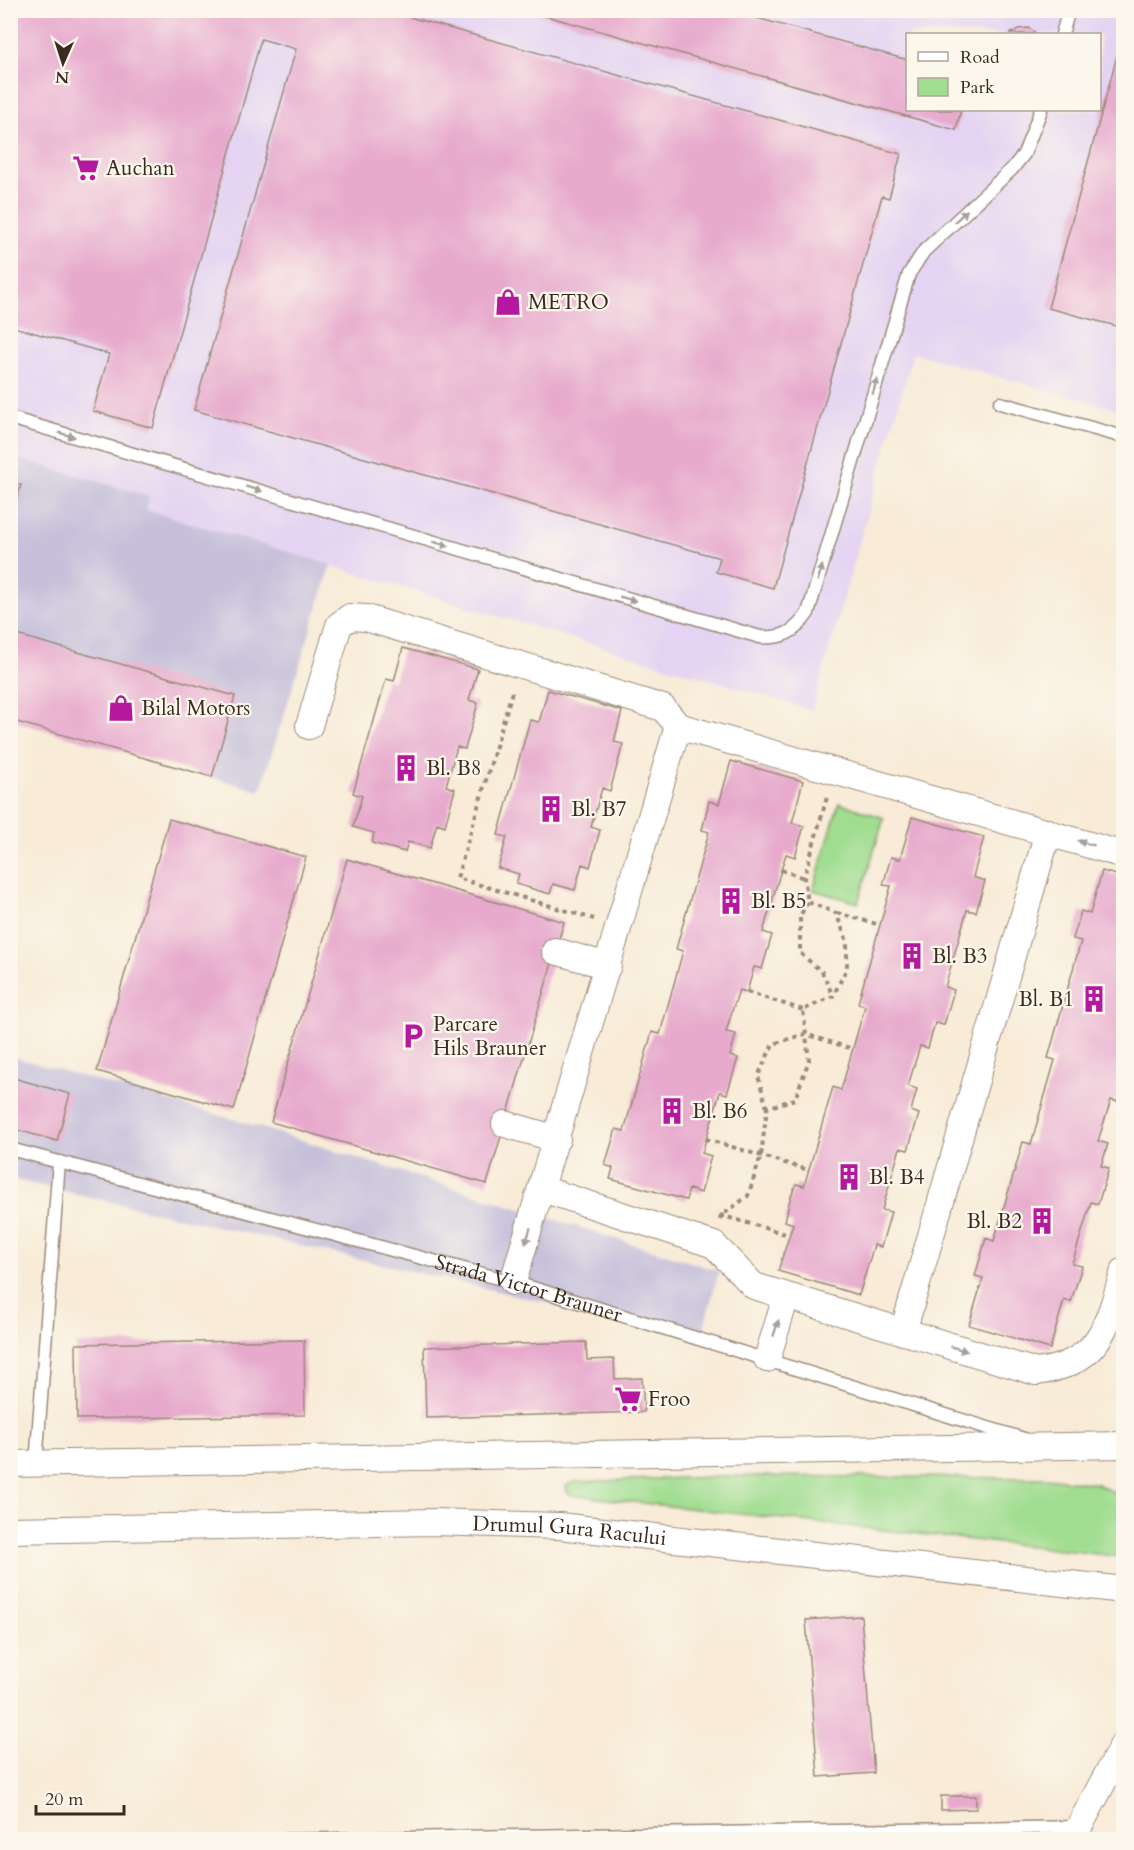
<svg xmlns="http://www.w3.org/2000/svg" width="1134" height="1850" font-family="Cardo,serif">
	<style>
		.built { fill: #e4d3f2; fill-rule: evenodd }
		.industrial { fill: #c6c0da }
		.green { fill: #a0dd90; stroke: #6e8457; stroke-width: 1.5 }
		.building { fill: #e7aacd }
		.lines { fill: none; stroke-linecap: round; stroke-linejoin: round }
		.service-casing { stroke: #9a8a7a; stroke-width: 15 }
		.minor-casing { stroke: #9a8a7a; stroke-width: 28 }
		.path { stroke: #9a8a7a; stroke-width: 4; stroke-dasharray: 4.5 4.5; stroke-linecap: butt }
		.service { stroke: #fff; stroke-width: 12 }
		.minor { stroke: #fff; stroke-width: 26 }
		.oneway { fill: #a79f9a }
		.labels { text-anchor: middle; stroke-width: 4.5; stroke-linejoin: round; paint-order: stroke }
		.poi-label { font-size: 21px; fill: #3b2a1e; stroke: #fbf7ec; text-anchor: start }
		.street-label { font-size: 21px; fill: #3b2a1e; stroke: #fbf7ec }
	</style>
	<rect width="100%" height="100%" fill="#fbf7ec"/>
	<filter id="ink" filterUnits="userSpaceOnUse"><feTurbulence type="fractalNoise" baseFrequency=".0167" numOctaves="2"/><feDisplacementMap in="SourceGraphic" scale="12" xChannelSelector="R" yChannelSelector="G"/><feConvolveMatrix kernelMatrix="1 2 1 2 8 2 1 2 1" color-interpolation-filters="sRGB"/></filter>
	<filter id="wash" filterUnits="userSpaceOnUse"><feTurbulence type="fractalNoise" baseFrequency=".008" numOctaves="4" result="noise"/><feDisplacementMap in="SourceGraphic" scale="24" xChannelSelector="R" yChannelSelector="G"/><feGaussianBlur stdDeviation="1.35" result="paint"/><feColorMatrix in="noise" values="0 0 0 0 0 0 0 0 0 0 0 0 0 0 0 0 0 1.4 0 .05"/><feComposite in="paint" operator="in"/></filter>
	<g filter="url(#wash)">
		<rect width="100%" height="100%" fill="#f8ebd7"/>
		<path class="built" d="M10,11H1123V411L913,353L812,710L145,510L149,496L11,456ZM908,34H1100V110H908Z"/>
		<path class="industrial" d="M10,456L149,496L146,510L331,565L260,791L11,720Z
			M10,1056L246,1123L719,1271L701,1338L11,1179Z"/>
		<path class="green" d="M839,803L884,818L858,903L813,890Z
			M739,1476L1046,1478L1097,1484L1123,1497V1557L571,1495L567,1492L566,1486L573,1482Z"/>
		<g id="blocks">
			<path class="building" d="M10,10H384L901,154L889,198L882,196L773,588L716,572L720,558L194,410L296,49L261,39L153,428L93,411L109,354L10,326Z
				M728,10L908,60V110H961L956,130L528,11Z
				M1029,28L1037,34H1010L1018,29Z
				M1123,34H1124V328L1048,308Z
				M10,482L21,485L11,519H10Z
				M10,633L235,696L212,777L10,720Z
				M403,648L478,669L469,700L478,703L465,749L457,747L446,786L455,789L445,826L437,823L430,848L408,842L405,852L372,843L374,833L353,827L362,796L353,793L386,679L394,681Z
				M548,690L622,711L614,742L623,744L610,791L602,788L591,827L600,830L590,867L582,864L575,890L553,884L550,894L516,884L519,874L498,868L507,837L498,835L530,720L539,722Z
				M731,761L803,781L792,823L804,826L795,857L786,854L781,870L763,932L772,935L762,969L754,967L747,992L739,990L733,1008L726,1032L736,1034L730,1056L738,1058L727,1094L720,1092L702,1153L711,1156L701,1193L689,1189L686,1200L610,1179L613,1168L605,1165L616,1129L624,1131L652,1032L660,1034L683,951L676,949L709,832L702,830L709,801L719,804Z
				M912,817L984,837L973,877L985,881L976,912L967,910L945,987L954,990L944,1025L935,1023L928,1048L920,1046L908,1086L917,1089L911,1111L919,1114L908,1150L900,1148L882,1210L891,1212L881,1247L874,1245L859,1295L778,1271L793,1224L785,1221L790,1199L796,1184L804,1186L833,1087L841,1090L865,1006L858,1003L891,886L883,885L891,857L900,859Z
				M169,819L306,857L234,1110L97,1071Z
				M347,859L564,922L487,1184L271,1122Z
				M1102,871L1124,877V1085L1119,1102L1111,1100L1098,1141L1108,1144L1101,1166L1109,1168L1098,1204L1091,1202L1072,1264L1082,1266L1071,1302L1064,1300L1050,1349L969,1325L983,1278L975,1276L986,1238L994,1241L1023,1142L1031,1144L1055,1060L1048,1058L1081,941L1073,939L1081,911L1090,914Z
				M10,1077L70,1094L57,1141L10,1128Z
				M304,1340L305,1415L77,1419L76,1344Z
				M586,1342L587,1360L614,1359L615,1379L642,1378L644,1412L426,1418L424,1347Z
				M861,1616L874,1773L818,1777L806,1620Z
				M941,1796H976V1809L941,1810Z"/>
		</g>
	</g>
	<g filter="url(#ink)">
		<use href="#blocks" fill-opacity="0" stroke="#9a8a7a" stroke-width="1.5"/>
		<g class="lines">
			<defs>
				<g id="service">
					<path d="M1062,34L1069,10"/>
					<path d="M1000,403L1124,437"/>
					<path d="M10,418L760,637C783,639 795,632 808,613L909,274L924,251L1012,169L1024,154L1041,110"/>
					<path id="s1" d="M10,1149L513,1282L1024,1439"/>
					<path d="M36,1464L59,1162"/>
					<path d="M276,1840L1080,1827"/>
				</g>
				<g id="minor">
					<path d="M309,726L339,625L350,617L366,618L663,708L678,726L1124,855"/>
					<path d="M555,951L608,966"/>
					<path d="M505,1124L557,1139"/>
					<path d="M542,1189L714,1245L754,1286L1036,1372C1101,1364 1107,1325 1124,1271"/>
					<path d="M513,1282L678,726"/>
					<path d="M903,1332L1048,832"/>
					<path d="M767,1359L786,1297"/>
					<path d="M10,1464L1124,1445"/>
					<path id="s2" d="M10,1530L434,1522L559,1526L1124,1590"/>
					<path d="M1072,1840L1124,1743"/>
				</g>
			</defs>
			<use href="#service" class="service-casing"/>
			<use href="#minor" class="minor-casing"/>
			<path class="path" d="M512,692L457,878L594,919
				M781,870L804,878
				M808,902L800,916V953L822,972L833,996
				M837,913L880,925
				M747,992L803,1010
				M767,1108L758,1076L773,1044L805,1034L853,1049
				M706,1139L808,1170
				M720,1215L789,1235
				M720,1220L721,1216L748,1196L761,1156L767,1108L795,1099L809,1060L803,1010L833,996L847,968V941L836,913L808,902L804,878L827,797"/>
			<use href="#service" class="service"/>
			<use href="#minor" class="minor"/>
		</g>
		<defs><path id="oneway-solid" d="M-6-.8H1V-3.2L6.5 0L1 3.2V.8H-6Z" transform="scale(1.5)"/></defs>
		<g class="oneway">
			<use href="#oneway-solid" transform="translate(961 216) rotate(-43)"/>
			<use href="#oneway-solid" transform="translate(875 386) rotate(-74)"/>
			<use href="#oneway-solid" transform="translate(67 435) rotate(16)"/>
			<use href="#oneway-solid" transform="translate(254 489) rotate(16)"/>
			<use href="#oneway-solid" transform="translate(441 544) rotate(16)"/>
			<use href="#oneway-solid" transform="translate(820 573) rotate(-74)"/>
			<use href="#oneway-solid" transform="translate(628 599) rotate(16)"/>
			<use href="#oneway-solid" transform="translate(1086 843) rotate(-163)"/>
			<use href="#oneway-solid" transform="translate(528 1236) rotate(107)"/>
			<use href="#oneway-solid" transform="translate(776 1328) rotate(-72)"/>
			<use href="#oneway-solid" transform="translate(959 1349) rotate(17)"/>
		</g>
	</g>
	<defs>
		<symbol id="supermarket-bare" viewBox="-9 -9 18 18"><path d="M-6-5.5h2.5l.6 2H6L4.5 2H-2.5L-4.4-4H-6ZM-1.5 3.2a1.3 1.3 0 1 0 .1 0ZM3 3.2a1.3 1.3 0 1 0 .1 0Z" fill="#b5179e" stroke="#fbf7ec" stroke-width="2.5" paint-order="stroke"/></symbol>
		<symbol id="shop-bare" viewBox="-9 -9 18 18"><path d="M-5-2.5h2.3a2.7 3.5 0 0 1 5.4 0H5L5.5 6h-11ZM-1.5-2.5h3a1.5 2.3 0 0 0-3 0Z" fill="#b5179e" stroke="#fbf7ec" stroke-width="2.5" paint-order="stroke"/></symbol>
		<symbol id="building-bare" viewBox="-9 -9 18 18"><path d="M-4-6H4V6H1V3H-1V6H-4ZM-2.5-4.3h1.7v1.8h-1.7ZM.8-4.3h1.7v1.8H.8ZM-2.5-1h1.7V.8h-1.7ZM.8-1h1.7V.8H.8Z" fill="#b5179e" stroke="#fbf7ec" stroke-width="2.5" paint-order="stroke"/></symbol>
		<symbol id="parking-bare" viewBox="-9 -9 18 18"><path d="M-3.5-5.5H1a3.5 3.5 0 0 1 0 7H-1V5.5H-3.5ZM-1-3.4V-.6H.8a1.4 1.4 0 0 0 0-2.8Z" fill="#b5179e" stroke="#fbf7ec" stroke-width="2.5" paint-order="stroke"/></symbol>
	</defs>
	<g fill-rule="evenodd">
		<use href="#supermarket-bare" x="67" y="149" width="38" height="38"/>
		<use href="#shop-bare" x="489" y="283" width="38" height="38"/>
		<use href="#shop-bare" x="102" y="689" width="38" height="38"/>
		<use href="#building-bare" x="387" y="749" width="38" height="38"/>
		<use href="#building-bare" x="532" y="790" width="38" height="38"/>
		<use href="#building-bare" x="712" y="882" width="38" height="38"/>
		<use href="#building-bare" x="893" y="937" width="38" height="38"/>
		<use href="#building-bare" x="1075" y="980" width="38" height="38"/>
		<use href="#parking-bare" x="394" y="1017" width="38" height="38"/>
		<use href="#building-bare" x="653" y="1092" width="38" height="38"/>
		<use href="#building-bare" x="830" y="1158" width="38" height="38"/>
		<use href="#building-bare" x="1023" y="1202" width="38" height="38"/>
		<use href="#supermarket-bare" x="609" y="1380" width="38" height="38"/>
	</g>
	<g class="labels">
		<g class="poi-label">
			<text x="106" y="175">Auchan</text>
			<text x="528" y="309">METRO</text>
			<text x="141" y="715">Bilal Motors</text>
			<text x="426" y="775">Bl. B8</text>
			<text x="571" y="816">Bl. B7</text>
			<text x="751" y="908">Bl. B5</text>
			<text x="932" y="963">Bl. B3</text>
			<text x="1074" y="1006" text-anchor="end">Bl. B1</text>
			<text x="433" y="1031">Parcare<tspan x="433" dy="24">Hils Brauner</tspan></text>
			<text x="692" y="1118">Bl. B6</text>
			<text x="869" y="1184">Bl. B4</text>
			<text x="1022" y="1228" text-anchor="end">Bl. B2</text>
			<text x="648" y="1406">Froo</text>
		</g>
		<g class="street-label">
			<text dy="7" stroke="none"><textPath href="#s1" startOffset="537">Strada Victor Brauner</textPath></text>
			<text dy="7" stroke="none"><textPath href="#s2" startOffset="560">Drumul Gura Racului</textPath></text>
		</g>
	</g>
	<rect width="1134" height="1850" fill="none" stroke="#fbf7ec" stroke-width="36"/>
	<rect x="906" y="33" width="195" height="78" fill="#fbf7ec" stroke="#aea59a" stroke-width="1.5"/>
	<rect x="918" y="52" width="30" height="9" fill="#ffffff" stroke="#aea59a" stroke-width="1.5"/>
	<text x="960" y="63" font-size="18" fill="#3b2a1e">Road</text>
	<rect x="918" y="78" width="30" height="18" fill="#a0dd90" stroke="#aea59a" stroke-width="1.5"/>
	<text x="960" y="93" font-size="18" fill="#3b2a1e">Park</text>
	<g transform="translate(63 63) rotate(183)" stroke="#fbf7ec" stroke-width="4.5" paint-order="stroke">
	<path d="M0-4.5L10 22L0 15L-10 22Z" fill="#3b2a1e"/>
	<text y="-9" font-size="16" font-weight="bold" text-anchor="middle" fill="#3b2a1e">N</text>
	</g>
	<path d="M36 1805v9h88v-9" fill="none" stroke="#3b2a1e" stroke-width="3"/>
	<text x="45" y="1805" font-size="18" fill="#3b2a1e" stroke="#fbf7ec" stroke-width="4.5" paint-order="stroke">20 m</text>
</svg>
